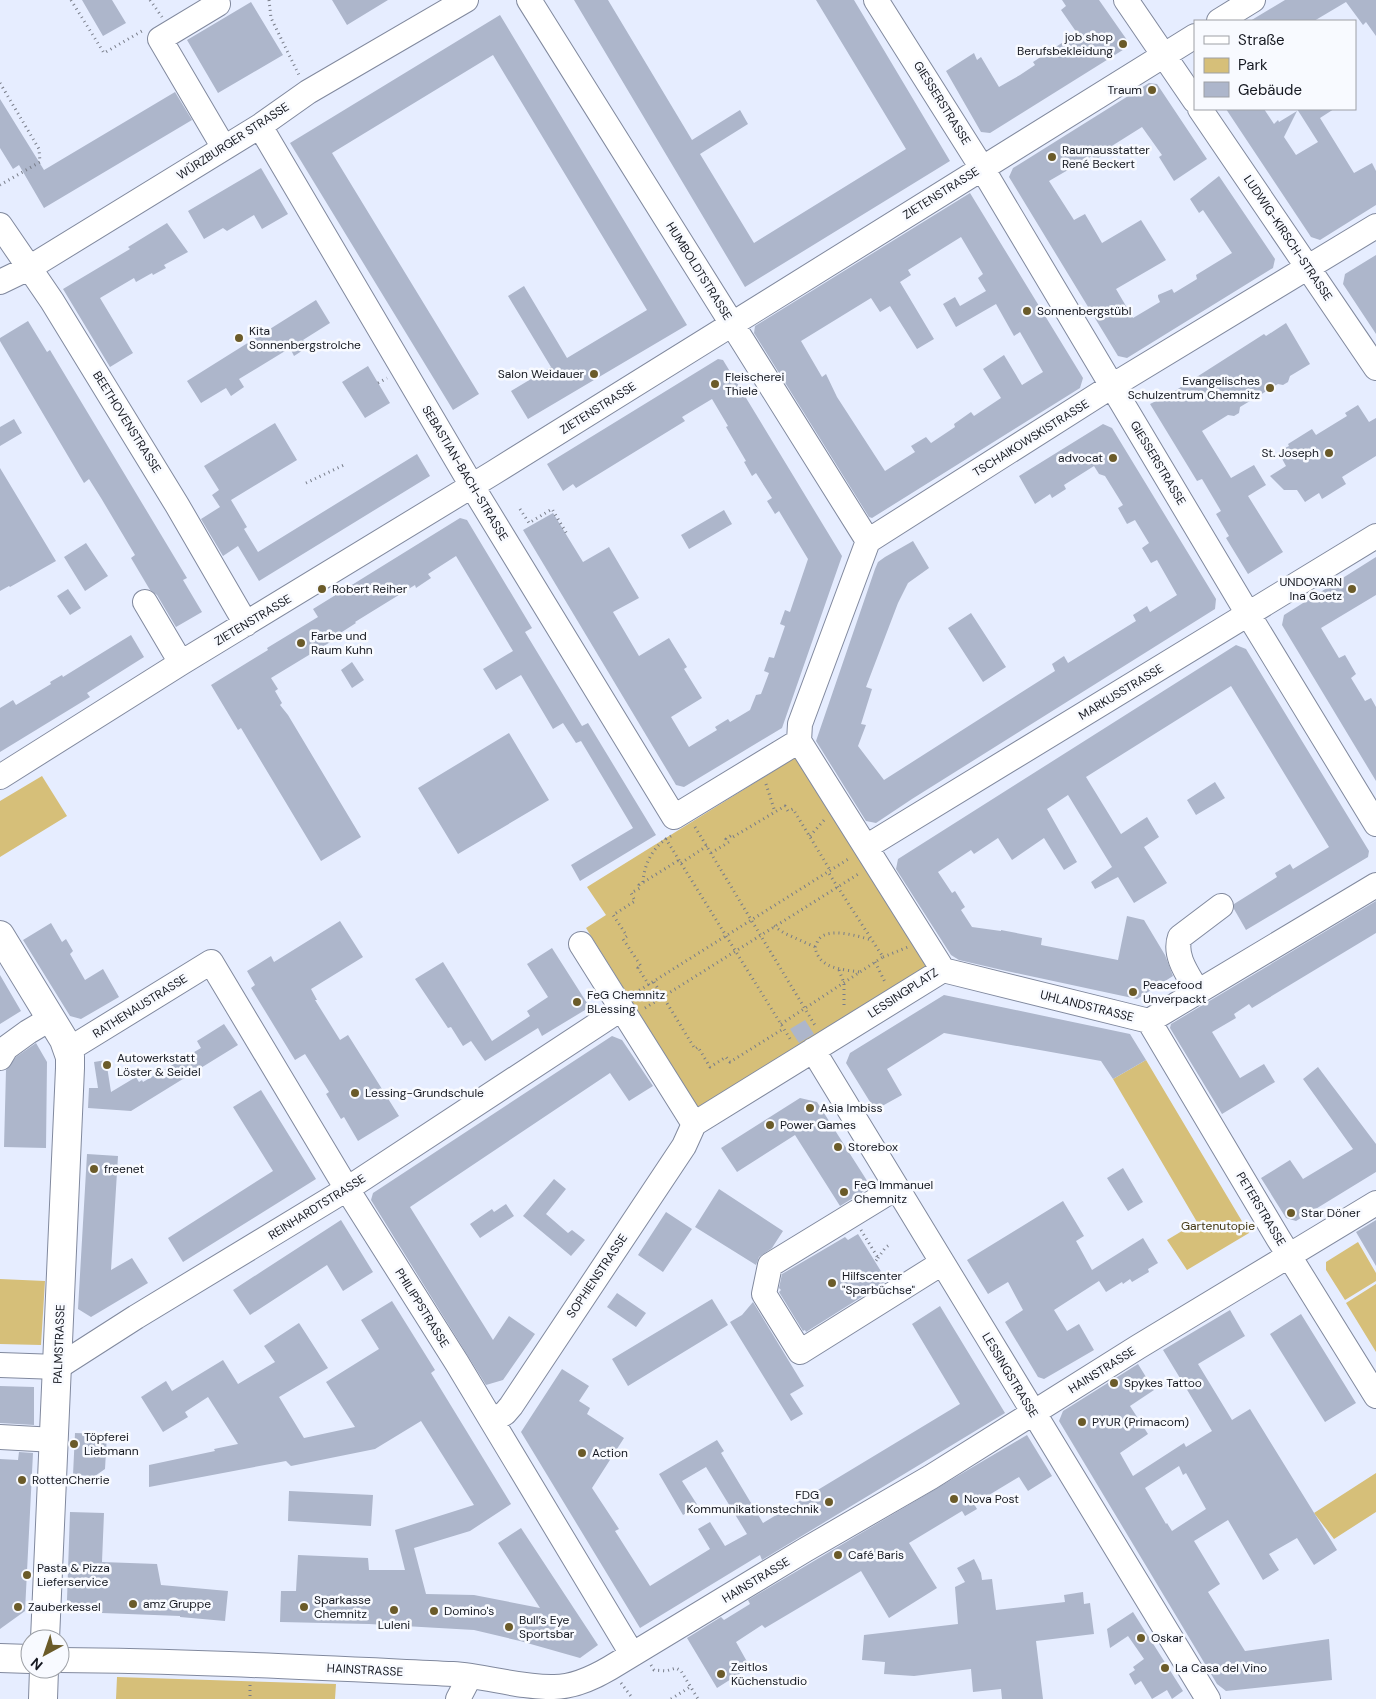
<svg xmlns="http://www.w3.org/2000/svg" width="1376" height="1699" font-family="'DM Sans',sans-serif">
	<style>
		.green { fill: #d6bf79 }
		.building { fill: #adb6cb; fill-rule: evenodd }
		.lines { fill: none; stroke-linecap: round; stroke-linejoin: round }
		.minor-casing { stroke: #81899e; stroke-width: 26 }
		.major-casing { stroke: #81899e; stroke-width: 30 }
		.path { stroke: #787d89; stroke-width: 3; stroke-dasharray: 1 4; stroke-linecap: butt }
		.minor { stroke: #fff; stroke-width: 24 }
		.major { stroke: #fff; stroke-width: 28 }
		.poi-dot { fill: #6b5b29; stroke: #f8faff; stroke-width: 2 }
		.labels { text-anchor: middle; stroke-width: 5; stroke-linejoin: round; paint-order: stroke }
		.poi-label { font-size: 12px; fill: #151820; stroke: #f8faff; text-anchor: start }
		.street-label { font-size: 12px; fill: #151820; stroke: #f8faff }
		.park-label { font-size: 12px; fill: #423713; stroke: #f8faff }
	</style>
	<rect width="100%" height="100%" fill="#e6edff"/>
	<path class="green" d="M796,757L927,967L699,1109L586,928L606,915L587,887Z
		M42,776L67,816L0,857V801Z
		M1146,1060L1249,1233L1187,1270L1167,1240L1197,1222L1113,1079Z
		M1358,1242L1376,1273V1281L1345,1300L1326,1270V1262Z
		M0,1279L45,1281L41,1345L0,1344Z
		M1376,1284V1352L1346,1303Z
		M1376,1473V1512L1334,1539L1314,1513Z
		M117,1677L336,1684L335,1699H116Z"/>
	<path class="building" d="M82,0H112L126,23L103,36Z
		M332,0H388L347,25Z
		M574,0H608L692,140L740,110L748,124L700,154L754,243L906,149L816,0H854L950,161L745,287Z
		M1062,0H1099L1127,40L1126,48L990,133L981,132L946,71L974,53L977,60L981,57L999,87L1020,75L1035,65L1033,62L1077,33L1061,10L1066,6Z
		M1285,0H1376V36L1366,22L1363,25L1346,2L1314,21H1250Z
		M251,2L283,55L218,93L187,40Z
		M500,15L687,325L528,419L511,391L551,367L508,296L524,286L567,358L647,310L493,55L332,153L479,394L453,410L290,143Z
		M1149,83L1157,84L1207,159L1174,181L1159,157L1162,155L1142,127L1107,149L1109,151L1095,160L1092,156L1049,181L1074,220L1085,214L1102,243L1141,220L1166,260L1116,289L1133,318L1160,302L1158,297V295L1172,289L1174,293L1197,279L1196,275L1232,253L1203,210L1199,213L1190,199L1219,176L1275,259L1273,268L1127,358L1118,356L1009,177L1013,168Z
		M175,92L192,120L44,208L19,165L13,169L0,148V99L44,170Z
		M1226,109H1264L1274,124L1278,120L1279,122L1297,111L1284,137L1296,155L1318,142L1297,109H1334L1320,118L1354,173L1372,163L1376,171V205L1320,240L1311,237Z
		M261,168L288,214L262,229L254,215L227,231L223,228L204,239L188,211Z
		M970,193L1083,378L1080,388L872,518L869,517L754,333L755,326ZM961,237L983,274L978,278L986,291L960,306L955,297L943,304L956,327L996,304L1014,336L1020,332L1043,372L1022,385L1004,355L983,369L1001,398L974,416L971,412L954,424L955,427L931,443L926,437L911,446L915,452L885,471L837,397L826,374L822,377L801,341L871,298L880,312L890,306L917,349L934,339L900,282L911,275L908,270Z
		M167,223L188,252L164,265L166,268L153,275L152,273L136,282L134,278L100,298L133,353L110,367L63,289L130,249L128,247Z
		M1376,255V334L1343,284L1345,274Z
		M316,300L330,323L303,340L308,347L294,356L290,348L239,379L244,387L231,396L226,388L201,403L187,381Z
		M28,321L47,352L50,350L187,578L183,580L202,612L176,627L157,595L150,590L131,558L135,555L101,498L89,479L84,483L0,341V338Z
		M1286,323L1310,364L1290,376L1288,382L1283,385L1278,384L1240,407L1239,413L1234,416L1228,415L1202,431L1231,478L1254,465L1266,485L1248,496L1283,552L1248,574L1226,538L1229,536L1216,514L1221,511L1202,479L1197,481L1150,404L1156,401L1155,398L1168,391L1170,394L1264,334L1266,336Z
		M718,359L723,360L842,556L782,728L684,787L676,785L523,530L553,513L583,562L609,547L639,598L613,612L639,656L669,638L687,667L684,669L702,698L671,717L689,747L717,730L715,727L728,719L730,722L750,710L756,695L761,694L769,673L764,671L769,657L774,658L785,626L780,624L785,610L790,612L808,559L779,511L775,514L767,501L772,498L756,473L752,476L744,462L746,461L726,427L728,426L712,399L682,417L685,421L576,488L573,484L563,491L547,464Z
		M368,366L390,403L365,418L342,382Z
		M1358,405L1369,422L1376,418V456L1342,477L1346,484L1322,499L1319,493L1305,502L1297,490H1284L1270,476L1286,466L1281,457L1284,455L1281,450L1289,446L1288,444L1312,429L1316,435L1347,416L1345,413Z
		M14,419L22,433L0,446V427Z
		M275,423L297,460L231,500L247,527L244,529L258,552L417,454L430,476L259,581L238,546L223,556L201,519L220,507L212,495L219,490L204,466Z
		M1103,424L1112,428L1216,599L1215,609L912,799L876,823L866,821L816,741L875,569L878,562L885,557L913,541L929,568L908,583L898,603L866,687L872,689L861,724L866,725L858,746L884,780L1055,671L1052,664L1064,656L1068,663L1136,621L1133,615L1147,606L1150,612L1177,595L1157,560L1151,563L1142,548L1149,543L1135,520L1127,524L1118,508L1123,505L1105,476L1099,474L1094,466L1064,485L1066,489L1052,498L1050,494L1035,504L1019,476Z
		M0,468L56,561L10,587L9,586L0,591Z
		M724,510L732,524L689,549L681,535Z
		M460,518L467,520L532,628L525,632L582,726L588,723L656,835L580,881L571,865L633,828L581,741L576,743L563,723L553,729L521,675L496,690L483,669L513,651L456,556L428,574L431,578L416,588L415,585L355,622L356,623L331,639L332,641L271,678L278,689L275,691L282,703L280,705L288,715L361,837L321,861L241,728L238,730L211,685L268,650L267,648L318,617L313,609Z
		M86,543L108,576L85,591L64,557Z
		M1376,557V595L1321,628L1339,658L1345,655L1356,674L1351,678L1365,701L1371,698L1376,707V781L1282,625L1284,615Z
		M68,589L81,608L70,615L57,596Z
		M971,613L1006,667L983,682L948,628Z
		M131,635L144,657L87,693L90,697L0,752V708L13,700L16,705L51,684L50,682L62,675L63,677Z
		M1236,645L1246,649L1369,851L1368,857L1246,930L1234,909V904L1277,877L1275,873L1290,864L1293,869L1329,847L1231,686L1086,777L1121,834L1147,817L1159,837L1144,847L1167,883L1134,903L1118,877L1095,889L1091,882L1112,867L1068,795L1047,809L1077,862L1064,870L1044,838L1012,860L998,838L974,854L971,850L938,872L952,893L955,891L965,907L961,910L972,927L1001,931V930L1042,938L1041,945L1118,960L1127,916L1144,920L1165,955L1173,976L1137,999L1002,970L959,960L951,955L896,869L898,859Z
		M352,662L364,680L352,688L341,670Z
		M509,733L549,800L458,854L418,788Z
		M1215,782L1225,798L1196,815L1187,800Z
		M1376,901V933L1252,1008L1249,1004L1234,1014L1236,1018L1212,1032L1240,1078L1264,1064L1275,1082L1222,1114L1170,1028L1171,1024Z
		M340,921L363,957L311,989L317,1000H315L340,1040L348,1035L399,1116L358,1141L344,1117L341,1119L326,1094L329,1092L305,1054L295,1060L251,988L255,985L247,971L271,956L274,962Z
		M51,923L62,942L66,939L73,951L70,954L85,980L103,969L119,997L81,1019L70,1016L23,940Z
		M552,948L587,1003L585,1010L542,1036L538,1028L485,1061L471,1041L463,1046L451,1027L448,1028L415,979L443,962L492,1041L530,1016L527,1011L548,997L527,964Z
		M0,975L21,1011L0,1024Z
		M944,995L1130,1034L1146,1060L1113,1079L1101,1061L944,1033L887,1069L902,1095L875,1110L846,1063L850,1053Z
		M805,1020L814,1034L799,1043L790,1029Z
		M224,1024L238,1045L131,1111L88,1108L89,1088H98L94,1062L106,1060L111,1092L136,1077L139,1082L142,1080L143,1082L201,1048L197,1041Z
		M612,1036L622,1040L653,1086L629,1101L610,1073L410,1207L493,1340L509,1316L535,1334L503,1380L486,1385L371,1200L373,1193Z
		M36,1043L47,1062L46,1148L4,1147L6,1070L16,1057Z
		M1318,1067L1376,1144V1172L1296,1221L1286,1218L1261,1178L1290,1160L1303,1179L1353,1149L1303,1079Z
		M261,1090L316,1179L183,1262L168,1238L273,1171L233,1107Z
		M800,1098L817,1102L871,1187L840,1206L795,1135L737,1172L721,1148Z
		M87,1154L118,1156L111,1270L132,1258L148,1283L91,1317L78,1309Z
		M1123,1168L1143,1202L1128,1211L1107,1178Z
		M554,1179L566,1189L546,1214L568,1233L572,1230L585,1240L571,1256L523,1216Z
		M719,1189L783,1231L772,1248L759,1257L756,1265L695,1227Z
		M1063,1201L1084,1236L1076,1241L1092,1270L1143,1238L1158,1263L1148,1269L1149,1272L1132,1282L1130,1279L1123,1284L1122,1282L1106,1292L1099,1281L1054,1310L1067,1331L1079,1324L1094,1350L1044,1379L1038,1377L1005,1322L1023,1310L1008,1282L988,1294L967,1260Z
		M506,1204L514,1216L480,1238L470,1224L492,1209L494,1212Z
		M666,1212L692,1229L663,1272L638,1255Z
		M341,1220L373,1272L343,1291L327,1265L250,1315L233,1290Z
		M1376,1220V1266L1356,1232Z
		M858,1234L887,1281L806,1332L805,1330L803,1331L779,1292L781,1290L779,1288L782,1274L845,1237L848,1240Z
		M617,1293L646,1313L636,1327L607,1307Z
		M712,1299L728,1325L628,1386L612,1359Z
		M392,1301L435,1370L431,1373L511,1504L470,1531L414,1548L426,1594L474,1595L540,1608L498,1543L521,1528L598,1645L580,1658L520,1641L474,1630L369,1624L280,1622L281,1591H296L298,1555L368,1558L369,1570H405L395,1530L474,1505L421,1421L375,1449L291,1466L286,1461L149,1487V1465L215,1451L214,1449L238,1444L208,1397L185,1412L188,1417L163,1432L141,1397L166,1381L172,1391L223,1360L238,1384L275,1362L264,1346L299,1323L328,1368L279,1397L304,1438L355,1427L326,1382L379,1349L361,1320Z
		M753,1302L804,1386L790,1394L803,1414L791,1421L730,1322L742,1315Z
		M940,1306L1005,1413L762,1560L760,1555L640,1628L521,1432L562,1369L589,1386L579,1401L590,1408L587,1414L624,1438L592,1488L619,1529L615,1531L650,1586L710,1549L698,1529L710,1522L725,1546L747,1534L706,1467L682,1481L698,1506L683,1515L659,1474L717,1440L724,1451L721,1453L763,1523L960,1404L912,1324Z
		M1230,1310L1245,1336L1198,1364L1232,1420L1250,1409L1337,1550L1314,1565L1297,1538L1269,1554L1279,1570L1263,1580L1228,1520L1194,1541L1220,1584L1208,1592L1245,1651L1329,1639L1332,1680L1226,1691L1217,1684L1059,1421L1063,1411L1138,1364L1154,1390L1130,1406L1148,1434L1120,1453L1133,1476L1184,1443L1186,1447L1212,1431L1163,1350ZM1179,1466L1183,1475L1186,1473L1206,1509L1172,1531L1167,1523L1166,1524L1145,1488Z
		M1301,1314L1356,1403L1325,1422L1270,1334Z
		M0,1386L34,1387V1425L0,1423Z
		M75,1433L107,1434L105,1469L95,1476L73,1475Z
		M1027,1435L1052,1476L1028,1491L1019,1477L974,1504L977,1509L965,1516L962,1511L909,1543L937,1588L889,1618L861,1571L765,1628L762,1625L736,1642L750,1667L717,1688L687,1638L721,1617L724,1620L750,1604L748,1600Z
		M19,1452L33,1453L25,1611L0,1629V1459L18,1460Z
		M289,1491L373,1495L371,1526L288,1521Z
		M70,1512L104,1513L102,1562L157,1564L161,1585L228,1591L225,1621L180,1617V1616L76,1612L67,1600Z
		M974,1559L981,1573L982,1580L992,1579L996,1610L1065,1602L1064,1595L1083,1592L1084,1604L1090,1603L1094,1634L1036,1641L1043,1699H1002L1001,1689L973,1692L971,1669L914,1676L884,1674L885,1662L862,1660L864,1635L958,1624L955,1587L965,1582L957,1568Z
		M1133,1612L1183,1691L1172,1699L1167,1690L1152,1699L1141,1681L1135,1685L1129,1674L1135,1670L1133,1667L1144,1659L1128,1636L1110,1648L1107,1629Z"/>
	<g class="lines">
		<defs>
			<path id="minor" d="M529,0L868,541
				M876,0L982,168L1248,614L1376,824
				M1126,0L1195,101
				M218,4L160,39L224,148
				M1219,21L1253,0
				M1200,109L1376,368
				M260,126L472,486L674,817L799,741
				M0,225L52,301L177,505L246,624
				M0,282L29,268L260,126L308,92L466,0
				M145,602L181,663
				M799,741L800,724L868,541L1112,386L1376,226
				M799,741L943,970
				M0,777L181,663L493,473L1195,36
				M866,847L1376,536
				M581,944L694,1124
				M943,970L1149,1021L1376,885
				M1198,992C1189,976 1173,956 1180,937L1221,906
				M1149,1021L1278,1238L1376,1396
				M68,1050L211,962L347,1189L457,1363L632,1654
				M813,1050L1208,1699
				M0,1058L6,1048L28,1032L50,1019
				M694,1124L943,970
				M896,1188L770,1265L764,1294L800,1352L942,1263
				M0,1365L58,1367L136,1317L347,1189L621,1009
				M492,1421L505,1413L511,1406L684,1146L694,1124
				M0,1437L55,1440
				M60,1660C191,1661 322,1668 453,1674C486,1676 520,1688 554,1687C574,1687 593,1678 610,1668L805,1550L931,1477L1138,1347L1376,1203
				M458,1699L470,1676"/>
			<path id="major" d="M0,935L64,1040L70,1057V1068L45,1639
				M0,1658L30,1659
				M43,1699L44,1669"/>
		</defs>
		<use href="#minor" class="minor-casing"/>
		<use href="#major" class="major-casing"/>
		<path class="path" d="M71,0L104,53L142,31
			M150,0L162,17
			M269,0L271,18L299,75
			M0,83L39,149L40,162L0,185
			M378,383L387,378
			M306,483L346,464
			M520,509L529,523L552,509L567,534
			M766,784L775,812
			M695,827L816,1027
			M671,836L666,839L792,1042
			M810,836L826,818
			M711,853L729,842L726,839L732,835L733,837L785,806L788,811L793,809L830,870
			M681,863L707,846
			M643,882C644,865 652,849 666,839
			M774,926L784,933L815,947C819,969 841,969 859,972
			M815,947C817,944 817,941 819,939C829,927 858,936 871,940
			M883,957L908,947
			M875,962L886,984
			M839,970L844,983V1008
			M654,982L695,1049L698,1047L710,1067L726,1057L730,1062L783,1029
			M649,985L638,968L641,966L623,939L627,936L613,915L635,901L631,893L640,888L639,885L679,860
			M635,993L850,858
			M645,1008L860,873
			M781,1024L883,957L828,872
			M861,1230L878,1258L875,1262
			M878,1258L885,1248L889,1245
			M651,1665L654,1670L666,1671L676,1668L681,1671L698,1699
			M621,1683L633,1699
			M250,1685V1699
			M671,1699L690,1687"/>
		<use href="#minor" class="minor"/>
		<use href="#major" class="major"/>
	</g>
	<g class="poi-dot">
		<circle cx="1123" cy="44" r="5"/>
		<circle cx="1152" cy="90" r="5"/>
		<circle cx="1052" cy="157" r="5"/>
		<circle cx="1027" cy="311" r="5"/>
		<circle cx="239" cy="338" r="5"/>
		<circle cx="594" cy="374" r="5"/>
		<circle cx="715" cy="384" r="5"/>
		<circle cx="1270" cy="388" r="5"/>
		<circle cx="1329" cy="453" r="5"/>
		<circle cx="1113" cy="458" r="5"/>
		<circle cx="322" cy="589" r="5"/>
		<circle cx="1352" cy="589" r="5"/>
		<circle cx="301" cy="643" r="5"/>
		<circle cx="1133" cy="992" r="5"/>
		<circle cx="577" cy="1002" r="5"/>
		<circle cx="107" cy="1065" r="5"/>
		<circle cx="355" cy="1093" r="5"/>
		<circle cx="810" cy="1108" r="5"/>
		<circle cx="770" cy="1125" r="5"/>
		<circle cx="838" cy="1147" r="5"/>
		<circle cx="94" cy="1169" r="5"/>
		<circle cx="844" cy="1192" r="5"/>
		<circle cx="1291" cy="1213" r="5"/>
		<circle cx="832" cy="1283" r="5"/>
		<circle cx="1114" cy="1383" r="5"/>
		<circle cx="1082" cy="1422" r="5"/>
		<circle cx="74" cy="1444" r="5"/>
		<circle cx="582" cy="1453" r="5"/>
		<circle cx="22" cy="1480" r="5"/>
		<circle cx="954" cy="1499" r="5"/>
		<circle cx="829" cy="1502" r="5"/>
		<circle cx="838" cy="1555" r="5"/>
		<circle cx="27" cy="1575" r="5"/>
		<circle cx="133" cy="1604" r="5"/>
		<circle cx="18" cy="1607" r="5"/>
		<circle cx="304" cy="1607" r="5"/>
		<circle cx="394" cy="1610" r="5"/>
		<circle cx="434" cy="1611" r="5"/>
		<circle cx="509" cy="1627" r="5"/>
		<circle cx="1141" cy="1638" r="5"/>
		<circle cx="1165" cy="1668" r="5"/>
		<circle cx="721" cy="1674" r="5"/>
	</g>
	<g class="labels">
		<g class="poi-label">
			<text x="1113" y="41" text-anchor="end">job shop<tspan x="1113" dy="14">Berufsbekleidung</tspan></text>
			<text x="1142" y="94" text-anchor="end">Traum</text>
			<text x="1062" y="154">Raumausstatter<tspan x="1062" dy="14">René Beckert</tspan></text>
			<text x="1037" y="315">Sonnenbergstübl</text>
			<text x="249" y="335">Kita<tspan x="249" dy="14">Sonnenbergstrolche</tspan></text>
			<text x="584" y="378" text-anchor="end">Salon Weidauer</text>
			<text x="725" y="381">Fleischerei<tspan x="725" dy="14">Thiele</tspan></text>
			<text x="1260" y="385" text-anchor="end">Evangelisches<tspan x="1260" dy="14">Schulzentrum Chemnitz</tspan></text>
			<text x="1319" y="457" text-anchor="end">St. Joseph</text>
			<text x="1103" y="462" text-anchor="end">advocat</text>
			<text x="1342" y="586" text-anchor="end">UNDOYARN<tspan x="1342" dy="14">Ina Goetz</tspan></text>
			<text x="332" y="593">Robert Reiher</text>
			<text x="311" y="640">Farbe und<tspan x="311" dy="14">Raum Kuhn</tspan></text>
			<text x="1143" y="989">Peacefood<tspan x="1143" dy="14">Unverpackt</tspan></text>
			<text x="587" y="999">FeG Chemnitz<tspan x="587" dy="14">BLessing</tspan></text>
			<text x="117" y="1062">Autowerkstatt<tspan x="117" dy="14">Löster &amp; Seidel</tspan></text>
			<text x="365" y="1097">Lessing-Grundschule</text>
			<text x="820" y="1112">Asia Imbiss</text>
			<text x="780" y="1129">Power Games</text>
			<text x="848" y="1151">Storebox</text>
			<text x="104" y="1173">freenet</text>
			<text x="854" y="1189">FeG Immanuel<tspan x="854" dy="14">Chemnitz</tspan></text>
			<text x="1301" y="1217">Star Döner</text>
			<text x="842" y="1280">Hilfscenter<tspan x="842" dy="14">"Sparbüchse"</tspan></text>
			<text x="1124" y="1387">Spykes Tattoo</text>
			<text x="1092" y="1426">PYUR (Primacom)</text>
			<text x="84" y="1441">Töpferei<tspan x="84" dy="14">Liebmann</tspan></text>
			<text x="592" y="1457">Action</text>
			<text x="32" y="1484">RottenCherrie</text>
			<text x="819" y="1499" text-anchor="end">FDG<tspan x="819" dy="14">Kommunikationstechnik</tspan></text>
			<text x="964" y="1503">Nova Post</text>
			<text x="848" y="1559">Café Baris</text>
			<text x="37" y="1572">Pasta &amp; Pizza<tspan x="37" dy="14">Lieferservice</tspan></text>
			<text x="314" y="1604">Sparkasse<tspan x="314" dy="14">Chemnitz</tspan></text>
			<text x="143" y="1608">amz Gruppe</text>
			<text x="28" y="1611">Zauberkessel</text>
			<text x="444" y="1615">Domino's</text>
			<text x="519" y="1624">Bull’s Eye<tspan x="519" dy="14">Sportsbar</tspan></text>
			<text x="394" y="1629" text-anchor="middle">Luleni</text>
			<text x="1151" y="1642">Oskar</text>
			<text x="731" y="1671">Zeitlos<tspan x="731" dy="14">Küchenstudio</tspan></text>
			<text x="1175" y="1672">La Casa del Vino</text>
		</g>
		<g class="street-label">
			<text transform="translate(942 103) rotate(58)" y="4">GIESSERSTRASSE</text>
			<text transform="translate(233 141) rotate(-33)" y="4">WÜRZBURGER STRASSE</text>
			<text transform="translate(941 193) rotate(-32)" y="4">ZIETENSTRASSE</text>
			<text transform="translate(1288 238) rotate(56)" y="4">LUDWIG-KIRSCH-STRASSE</text>
			<text transform="translate(699 271) rotate(58)" y="4">HUMBOLDTSTRASSE</text>
			<text transform="translate(598 408) rotate(-32)" y="4">ZIETENSTRASSE</text>
			<text transform="translate(127 422) rotate(58)" y="4">BEETHOVENSTRASSE</text>
			<text transform="translate(1031 438) rotate(-32)" y="4">TSCHAIKOWSKISTRASSE</text>
			<text transform="translate(1158 463) rotate(59)" y="4">GIESSERSTRASSE</text>
			<text transform="translate(465 473) rotate(59)" y="4">SEBASTIAN-BACH-STRASSE</text>
			<text transform="translate(253 620) rotate(-31)" y="4">ZIETENSTRASSE</text>
			<text transform="translate(1121 692) rotate(-31)" y="4">MARKUSSTRASSE</text>
			<text transform="translate(903 993) rotate(-33)" y="4">LESSINGPLATZ</text>
			<text transform="translate(140 1006) rotate(-32)" y="4">RATHENAUSTRASSE</text>
			<text transform="translate(1087 1006) rotate(14)" y="4">UHLANDSTRASSE</text>
			<text transform="translate(317 1207) rotate(-32)" y="4">REINHARDTSTRASSE</text>
			<text transform="translate(1261 1209) rotate(59)" y="4">PETERSTRASSE</text>
			<text transform="translate(597 1276) rotate(-56)" y="4">SOPHIENSTRASSE</text>
			<text transform="translate(422 1308) rotate(58)" y="4">PHILIPPSTRASSE</text>
			<text transform="translate(59 1344) rotate(-88)" y="4">PALMSTRASSE</text>
			<text transform="translate(1102 1370) rotate(-32)" y="4">HAINSTRASSE</text>
			<text transform="translate(1010 1375) rotate(59)" y="4">LESSINGSTRASSE</text>
			<text transform="translate(756 1580) rotate(-31)" y="4">HAINSTRASSE</text>
			<text transform="translate(365 1670) rotate(3)" y="4">HAINSTRASSE</text>
		</g>
		<g class="park-label">
			<text x="1218" y="1230">Gartenutopie</text>
		</g>
	</g>
	<rect x="1194" y="20" width="162" height="90" fill="#f8faff" stroke="#9da0a6"/>
	<rect x="1204" y="36" width="25" height="8" fill="#ffffff" stroke="#9da0a6"/>
	<text x="1238" y="45" font-size="15" fill="#151820">Straße</text>
	<rect x="1204" y="58" width="25" height="15" fill="#d6bf79" stroke="#9da0a6"/>
	<text x="1238" y="70" font-size="15" fill="#151820">Park</text>
	<rect x="1204" y="82" width="25" height="15" fill="#adb6cb" stroke="#9da0a6"/>
	<text x="1238" y="95" font-size="15" fill="#151820">Gebäude</text>
	<g transform="translate(45 1654) rotate(220)"><circle r="24" fill="#f8faff" stroke="#9da0a6"/>
	<path d="M0-4L9 19L0 12L-9 19Z" fill="#6b5b29"/>
	<text y="-8" font-size="14" font-weight="bold" text-anchor="middle" fill="#151820">N</text>
	</g>
</svg>
